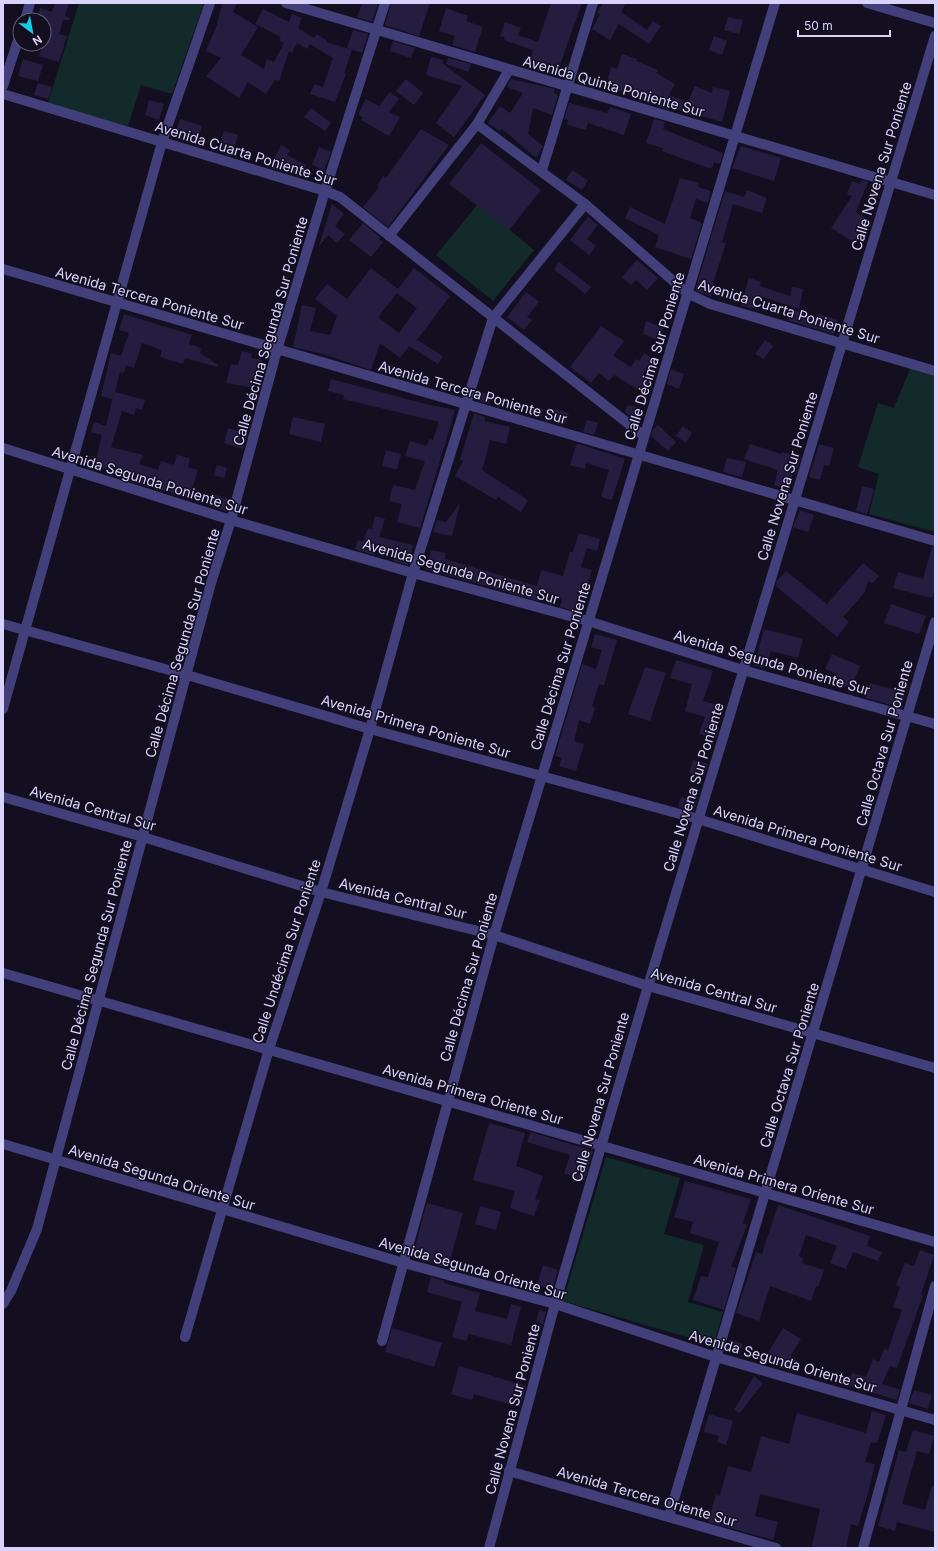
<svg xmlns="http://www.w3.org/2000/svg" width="938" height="1551" viewBox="0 0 938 1551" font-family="Inter,sans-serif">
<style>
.green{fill:#132a2a}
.building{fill:#251d40;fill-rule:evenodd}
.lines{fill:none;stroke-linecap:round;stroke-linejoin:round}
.minor{stroke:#423f7b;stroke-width:10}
.tertiary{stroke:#423f7b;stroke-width:10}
.labels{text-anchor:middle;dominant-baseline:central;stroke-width:3;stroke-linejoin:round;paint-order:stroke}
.street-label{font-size:14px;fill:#d9d3fb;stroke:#130f21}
</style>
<rect width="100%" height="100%" fill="#130f21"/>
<g class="green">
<polygon points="79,3 204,3 172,94 141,85 128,126 48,103"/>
<polygon points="478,204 534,250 493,301 436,255"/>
<polygon points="910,369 935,376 935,532 869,514 879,474 858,467 878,403 894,408"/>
<polygon points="606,1157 680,1178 664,1234 704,1245 688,1302 723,1312 714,1345 563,1301"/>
</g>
<g class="building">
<polygon points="55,3 69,3 65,16 70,18 69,20 63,20 59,34 67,36 59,62 39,56 49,28 44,27 44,20 36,20 40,8 52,12"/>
<polygon points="222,3 237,3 233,12 258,27 241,55 264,69 267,59 274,62 284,43 279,40 281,37 255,24 263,9 289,22 292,14 302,18 298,28 312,37 314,38 317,34 327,41 326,42 352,50 344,73 346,74 335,102 310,94 314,84 323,87 333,58 310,44 307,49 297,43 292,53 289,51 279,81 275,80 266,94 248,82 239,98 206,76 221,58 206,51 217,25"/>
<polygon points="362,3 378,3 372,22 357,17"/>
<polygon points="391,3 430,3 419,36 385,25"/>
<polygon points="551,3 582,3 556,76 537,70 539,64 530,61 533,50 504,40 505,38 500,36 505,22 521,28 518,35 538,42"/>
<polygon points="603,3 626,3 621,12 647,30 653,21 661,26 649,44 619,24 610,40 592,29 600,14 597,13"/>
<polygon points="446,8 468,16 466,21 483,27 475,52 452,45 455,36 439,31"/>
<polygon points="728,17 743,20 739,34 724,30"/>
<polygon points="353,30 368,34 362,53 347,48"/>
<polygon points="714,36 727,41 722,55 709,50"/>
<polygon points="393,41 415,48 411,58 390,51"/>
<polygon points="622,54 637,59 636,61 658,70 656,73 675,84 669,95 688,102 695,86 712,93 713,87 730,91 722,122 701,116 701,117 670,107 669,110 658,106 634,95 606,87 611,67 617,69"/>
<polygon points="431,57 443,60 442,63 485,95 454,137 436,123 462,86 426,75"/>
<polygon points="448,58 471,64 468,72 446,64"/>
<polygon points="23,59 43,65 38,81 18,76"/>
<polygon points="406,79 423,93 414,105 396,91"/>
<polygon points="511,79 555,89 554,93 558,95 552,115 533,108 528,134 543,146 536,158 507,133 501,129 500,131 488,123 500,106 510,113 523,93 507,87"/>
<polygon points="38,83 52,87 49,99 34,95"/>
<polygon points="390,92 399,99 389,112 400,117 389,136 361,120 363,118 359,115 359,112 366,99 379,106"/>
<polygon points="149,100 164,104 159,120 145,115"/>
<polygon points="569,103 607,113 610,107 631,114 624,135 588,123 586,130 567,125 568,120 564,119"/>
<polygon points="311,108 331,123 325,131 304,117"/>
<polygon points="180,119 202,126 196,145 174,138"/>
<polygon points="654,119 665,122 663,129 723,153 720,164 714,162 712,168 708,168 662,151 663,148 646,143"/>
<polygon points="421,129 449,145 388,227 363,207 379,187 377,186 383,176 386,178"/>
<polygon points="224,131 238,135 232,156 218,151"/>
<polygon points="481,143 541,190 509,230 449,184"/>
<polygon points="281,145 290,150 287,155 306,165 300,177 281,168 280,171 270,168"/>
<polygon points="741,146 781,158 774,181 732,168"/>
<polygon points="319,147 331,152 324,170 312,165"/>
<polygon points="572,170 588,180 582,190 566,180"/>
<polygon points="680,178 699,183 698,187 711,191 708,203 696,199 690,218 702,223 691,259 655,247 659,235 625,218 630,207 665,224"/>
<polygon points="862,180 868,182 856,212 870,221 855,243 831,228 852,196 847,194 852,181 859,184"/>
<polygon points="747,190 767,198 762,213 733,204 722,242 726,243 713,283 715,284 711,296 701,293 695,290 725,191 744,197"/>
<polygon points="332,204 344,214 335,226 345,234 337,243 328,235 319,246"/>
<polygon points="588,217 598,225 587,239 596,246 589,255 570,240"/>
<polygon points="363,223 380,237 379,239 383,242 371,257 349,240"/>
<polygon points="637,260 658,278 647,290 636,280 631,285 622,277"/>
<polygon points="559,262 591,287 585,294 554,269"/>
<path d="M371,268L398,289L414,268L450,296L417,340L443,356L438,364L409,346L400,358L380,343L371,370L323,354L293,347L302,305L316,308L310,331L330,335L337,316L315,299L327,284L347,299ZM397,293L417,308L399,333L378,317Z"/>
<polygon points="749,278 761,282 760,286 790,296 792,287 803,289 799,309 757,295 753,309 741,305"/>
<polygon points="526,292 539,302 527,317 532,320 524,330 507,317"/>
<polygon points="790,309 817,317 818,314 838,320 834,334 787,320"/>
<polygon points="124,314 192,335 189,344 201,348 200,353 218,365 217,367 185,358 183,364 160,357 162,350 142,343 134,368 126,365 124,373 120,372 115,392 145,400 142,410 136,408 134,415 122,411 111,447 143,455 139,464 158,470 161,461 174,465 177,455 190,458 188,467 198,470 189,498 143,485 143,483 119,477 120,473 94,466 102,435 91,432 94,422 106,426 114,393 113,399 101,396 111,353 121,356 129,333 119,330"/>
<polygon points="646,321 663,328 658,340 643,334"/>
<polygon points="601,326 624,341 613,356 631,367 636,359 639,361 644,353 653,359 643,374 652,380 644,393 614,375 609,381 599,373 591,383 570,367"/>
<polygon points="765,340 773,346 764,359 755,354"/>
<polygon points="242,351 252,354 251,358 262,360 255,388 226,383 231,364 238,365"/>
<polygon points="671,369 684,374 679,389 667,384"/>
<polygon points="331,379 426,404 455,410 420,528 397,522 402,504 389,501 393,485 415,490 425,461 405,456 410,441 427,446 429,439 433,440 439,422 343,399 344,395 328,391"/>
<polygon points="480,392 492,395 489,404 477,401"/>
<polygon points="627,405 641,408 638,418 625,413"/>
<polygon points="533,406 544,409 540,418 530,414"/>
<polygon points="550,408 569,413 565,424 547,419"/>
<polygon points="474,413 485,417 485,421 510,427 506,444 490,440 482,470 528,500 521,512 498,497 496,500 455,476 463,461 460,460"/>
<polygon points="293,417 325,424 321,442 289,434"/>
<polygon points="587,420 598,423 594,435 583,432"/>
<polygon points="658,425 676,442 668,451 651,436 653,430"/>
<polygon points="683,426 692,433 686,443 676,436"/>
<polygon points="228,428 248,434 243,449 224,443"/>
<polygon points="579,444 625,459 612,500 601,497 609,470 586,463 585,469 570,465 576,445"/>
<polygon points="750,444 781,454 782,452 801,457 796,474 793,473 789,490 774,485 778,470 744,459"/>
<polygon points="819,444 834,448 829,466 824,465 820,480 809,477"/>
<polygon points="386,450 401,454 397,469 382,466"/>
<polygon points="727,458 746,462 742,477 723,472"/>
<polygon points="217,465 227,468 224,478 214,475"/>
<polygon points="862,486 874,489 867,514 856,511"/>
<polygon points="212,494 230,499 227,512 208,505"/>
<polygon points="460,503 452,536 433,532 437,520 446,522"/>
<polygon points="800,510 814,515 808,532 793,527"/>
<polygon points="375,516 385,519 379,537 413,545 408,565 393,561 395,554 376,549 374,555 355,549 358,540 363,542 368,528 372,529"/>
<polygon points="579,533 600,539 597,551 587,548 581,567 592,570 578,612 560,607 562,599 541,594 539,601 425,569 431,550 446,553 445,559 537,586 541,570 563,576 570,552 573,552"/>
<polygon points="932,547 935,547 935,588 932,598 893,588 898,572 923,579"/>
<polygon points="863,563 879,576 873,583 868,581 865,592 843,617 849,622 837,637 776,586 777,581 786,571 827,604"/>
<polygon points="891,604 926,616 919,634 884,623"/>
<polygon points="764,629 803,639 798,658 771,651 766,668 754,665"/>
<polygon points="595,634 617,640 604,685 599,684 592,706 595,708 590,724 579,720 574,741 584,744 576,771 559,766 562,758 555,756 582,664 596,669 602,650 591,647"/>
<polygon points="832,654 860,666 850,689 833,682 837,674 825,669"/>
<polygon points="676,660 713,671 703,701 719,705 712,727 719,729 716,739 699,734 705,717 685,711 692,684 670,678"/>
<polygon points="645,667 666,673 650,721 628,714"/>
<polygon points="870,683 905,693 901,708 866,698"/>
<polygon points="693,760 708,764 704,777 689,773"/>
<polygon points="681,797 697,801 694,811 678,807"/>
<polygon points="489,1123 525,1133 516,1166 543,1176 535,1199 540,1200 534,1216 510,1208 515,1191 473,1180"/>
<polygon points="531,1132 593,1151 584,1180 564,1173 570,1155 527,1142"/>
<polygon points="685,1181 751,1199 743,1223 747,1225 731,1267 736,1268 724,1310 693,1300 701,1276 708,1277 719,1242 690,1233 693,1222 674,1217"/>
<polygon points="427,1203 463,1213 448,1268 412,1257"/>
<polygon points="778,1205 870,1236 867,1246 882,1252 878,1261 853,1252 846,1269 830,1263 837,1246 806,1235 799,1256 803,1258 802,1263 824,1270 818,1287 816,1286 811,1301 770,1286 759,1321 736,1313 756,1252 762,1254"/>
<polygon points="480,1206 501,1212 496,1230 475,1224"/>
<polygon points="920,1250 934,1255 921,1294 923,1295 897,1368 890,1366 882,1384 900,1390 897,1400 847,1385 852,1373 866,1377 873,1359 879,1362 884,1349 888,1350 902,1310 893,1307 900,1287 896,1285 905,1263 914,1266"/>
<polygon points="543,1265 558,1270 552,1290 537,1285"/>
<polygon points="431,1277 444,1281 444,1283 480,1293 475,1311 507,1319 511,1304 521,1307 511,1345 469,1334 466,1341 452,1337 462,1302 427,1292"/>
<polygon points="539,1310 546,1312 543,1324 536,1322"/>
<polygon points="392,1328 442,1343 434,1367 385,1352"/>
<polygon points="783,1328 801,1339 790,1356 801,1363 795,1372 784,1366 783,1368 765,1358"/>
<polygon points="729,1339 743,1344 739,1354 726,1349"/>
<polygon points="459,1366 526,1386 520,1407 474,1394 472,1400 451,1394"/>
<polygon points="754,1376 763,1383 740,1413 734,1410"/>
<polygon points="914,1390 932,1395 928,1409 909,1403"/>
<polygon points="872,1411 886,1415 877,1443 871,1442 865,1462 875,1464 869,1490 858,1526 851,1524 846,1548 822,1548 812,1546 820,1509 760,1494 755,1516 778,1522 773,1540 708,1522 716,1495 720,1496 728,1466 751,1472 761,1436 789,1444 797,1413 866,1433"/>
<polygon points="709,1414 733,1421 726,1445 717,1442 719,1436 704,1432"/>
<polygon points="913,1430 934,1436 929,1454 917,1451 902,1504 925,1510 932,1486 935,1487 935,1532 897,1522 895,1531 878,1526 899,1450 906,1452"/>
</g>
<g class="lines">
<g class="minor">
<polyline points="286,3 935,195"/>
<polyline points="867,3 935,23"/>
<polyline points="25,20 30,3"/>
<polyline points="3,86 20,34"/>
<polyline points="3,94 325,191 340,197 644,436"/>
<polyline points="477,124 585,204 687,293 710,304 935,371"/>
<polyline points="542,170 593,3"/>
<polyline points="389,236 477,124 509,70"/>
<polyline points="3,269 935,541"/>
<polyline points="3,448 231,520 413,573 588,621 743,670 935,724"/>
<polyline points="3,709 162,142 210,3"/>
<polyline points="3,973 935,1242"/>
<polyline points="3,1144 404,1263 555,1304 716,1357 935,1420"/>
<polyline points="3,1304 11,1291 37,1229 211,583 231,520 277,350 325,191 385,3"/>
<polyline points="185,1337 269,1049 321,892 370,729 413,573 493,318 585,204"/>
<polyline points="382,1341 494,935"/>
<polyline points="509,1471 776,1548"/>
<polyline points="669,1516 935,622"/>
<polyline points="489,1548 555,1304 648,986"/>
<polyline points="863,1548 935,1286"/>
</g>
<g class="tertiary">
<polyline points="3,624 187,675 370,729 698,819 935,892"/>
<polyline points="3,797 143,837 321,892 494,935 648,986 935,1068"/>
<polyline points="494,935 775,3"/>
<polyline points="648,986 935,36"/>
</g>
</g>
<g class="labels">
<g class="street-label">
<text transform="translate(614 86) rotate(16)">Avenida Quinta Poniente Sur</text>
<text transform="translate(246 153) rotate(17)">Avenida Cuarta Poniente Sur</text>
<text transform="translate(881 166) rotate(-73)">Calle Novena Sur Poniente</text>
<text transform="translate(150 298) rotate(16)">Avenida Tercera Poniente Sur</text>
<text transform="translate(789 311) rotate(17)">Avenida Cuarta Poniente Sur</text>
<text transform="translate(270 331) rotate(-74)">Calle Décima Segunda Sur Poniente</text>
<text transform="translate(654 356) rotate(-73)">Calle Décima Sur Poniente</text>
<text transform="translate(473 392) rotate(16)">Avenida Tercera Poniente Sur</text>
<text transform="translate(787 476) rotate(-73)">Calle Novena Sur Poniente</text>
<text transform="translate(150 480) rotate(17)">Avenida Segunda Poniente Sur</text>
<text transform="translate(461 571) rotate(16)">Avenida Segunda Poniente Sur</text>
<text transform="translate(182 643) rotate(-74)">Calle Décima Segunda Sur Poniente</text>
<text transform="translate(772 662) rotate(16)">Avenida Segunda Poniente Sur</text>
<text transform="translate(560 666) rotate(-73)">Calle Décima Sur Poniente</text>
<text transform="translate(416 726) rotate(16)">Avenida Primera Poniente Sur</text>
<text transform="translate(884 743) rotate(-74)">Calle Octava Sur Poniente</text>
<text transform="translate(693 787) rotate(-73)">Calle Novena Sur Poniente</text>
<text transform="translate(93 808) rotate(16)">Avenida Central Sur</text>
<text transform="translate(808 838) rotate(17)">Avenida Primera Poniente Sur</text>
<text transform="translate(403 898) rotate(14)">Avenida Central Sur</text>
<text transform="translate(286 951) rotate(-72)">Calle Undécima Sur Poniente</text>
<text transform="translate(96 955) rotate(-75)">Calle Décima Segunda Sur Poniente</text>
<text transform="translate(468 977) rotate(-74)">Calle Décima Sur Poniente</text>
<text transform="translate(714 990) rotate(16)">Avenida Central Sur</text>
<text transform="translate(789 1065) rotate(-73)">Calle Octava Sur Poniente</text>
<text transform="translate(473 1094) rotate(16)">Avenida Primera Oriente Sur</text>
<text transform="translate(600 1097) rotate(-74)">Calle Novena Sur Poniente</text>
<text transform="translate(162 1177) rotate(17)">Avenida Segunda Oriente Sur</text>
<text transform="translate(784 1184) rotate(16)">Avenida Primera Oriente Sur</text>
<text transform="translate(473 1268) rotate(16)">Avenida Segunda Oriente Sur</text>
<text transform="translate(783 1361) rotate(16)">Avenida Segunda Oriente Sur</text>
<text transform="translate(512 1409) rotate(-75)">Calle Novena Sur Poniente</text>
<text transform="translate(647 1496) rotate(16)">Avenida Tercera Oriente Sur</text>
</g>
</g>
<rect width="938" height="1551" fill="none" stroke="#d9d3fb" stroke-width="8"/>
<g transform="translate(32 32) rotate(148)"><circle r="19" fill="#130f21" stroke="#625d78"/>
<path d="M0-3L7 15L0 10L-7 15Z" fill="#16cce5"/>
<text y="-6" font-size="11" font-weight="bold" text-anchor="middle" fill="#d9d3fb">N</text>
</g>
<path d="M798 30v6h92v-6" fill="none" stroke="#d9d3fb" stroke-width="2"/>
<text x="804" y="30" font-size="12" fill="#d9d3fb" stroke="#130f21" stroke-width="3" paint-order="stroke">50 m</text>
</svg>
